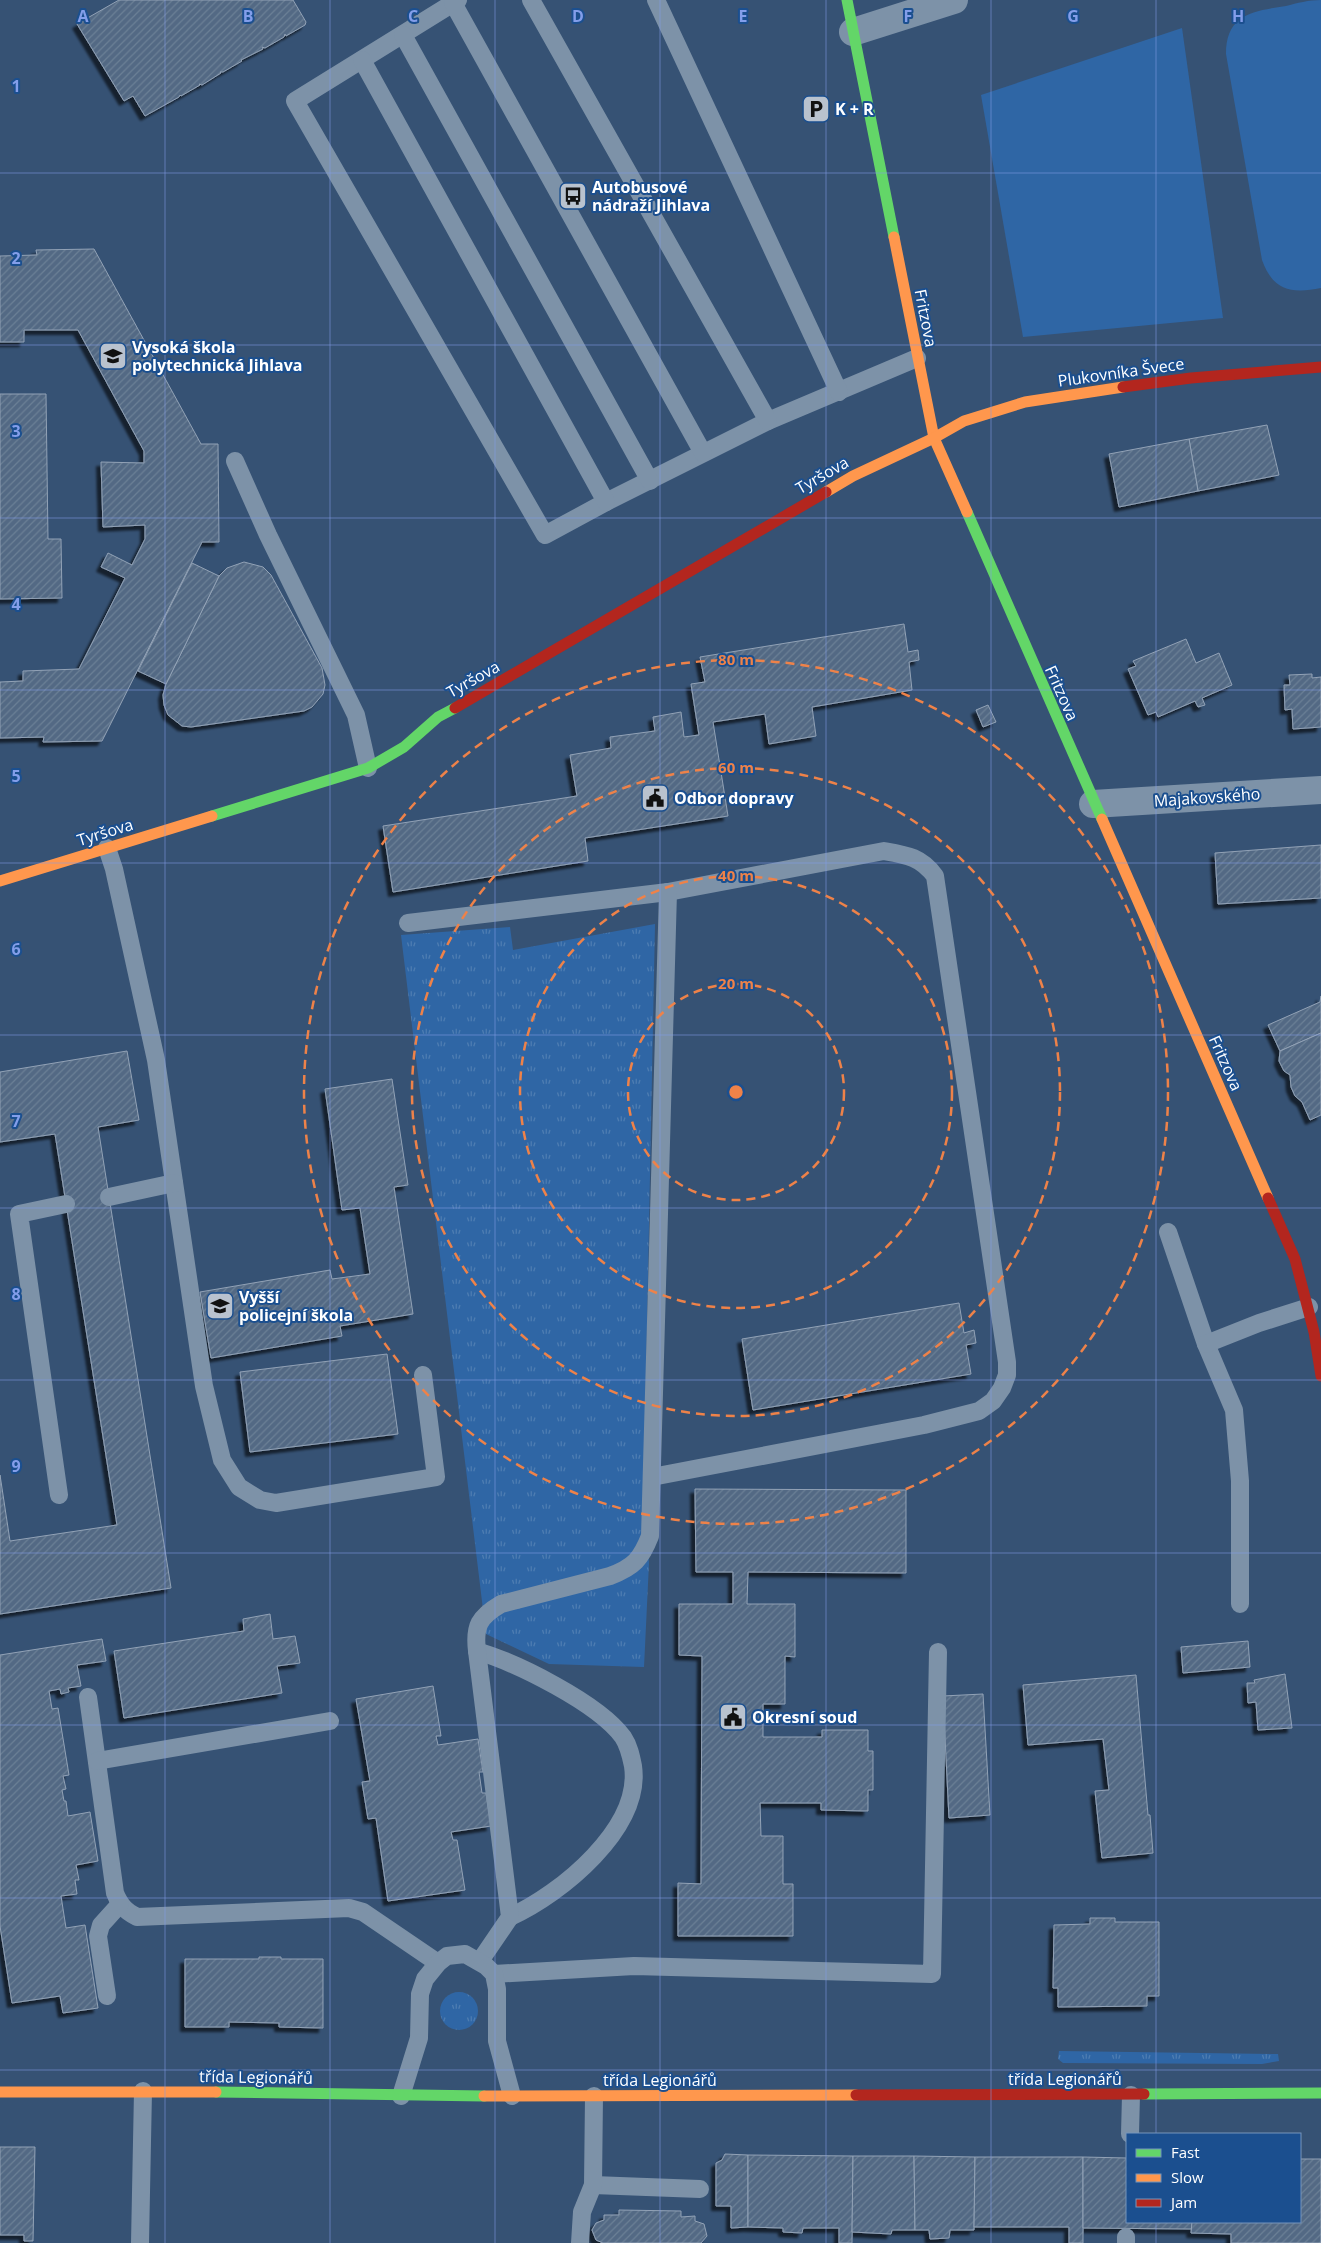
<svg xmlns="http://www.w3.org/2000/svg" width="1321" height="2243" viewBox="0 0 1321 2243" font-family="'Open Sans',sans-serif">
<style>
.grass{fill:url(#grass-tufts)}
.pitch{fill:#2f66a5}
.building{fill:url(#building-hatch);stroke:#92a2b6;filter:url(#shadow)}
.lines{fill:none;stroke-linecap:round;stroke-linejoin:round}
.lane{stroke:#7d92a8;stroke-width:18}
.street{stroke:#7d92a8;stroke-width:28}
.fast{stroke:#63d668;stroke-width:11}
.slow{stroke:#ff974d;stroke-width:11}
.jam{stroke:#b3261e;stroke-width:11}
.grid{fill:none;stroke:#839eea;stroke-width:1;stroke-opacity:0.55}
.ring{fill:none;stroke:#ee8249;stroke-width:2.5;stroke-dasharray:9 6}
.labels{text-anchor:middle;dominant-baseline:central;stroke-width:4;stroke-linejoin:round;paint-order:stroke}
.poi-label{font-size:16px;font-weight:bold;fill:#fff;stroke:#1b4f8f;text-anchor:start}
.street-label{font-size:16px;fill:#fff;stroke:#1b4f8f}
.grid-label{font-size:16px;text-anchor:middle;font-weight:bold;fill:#839eea;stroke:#1b4f8f;stroke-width:4;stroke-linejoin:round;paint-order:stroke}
.centre{fill:#ee8249;stroke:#1b4f8f;stroke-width:2.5}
.ring-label{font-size:15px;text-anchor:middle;font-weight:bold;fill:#ee8249;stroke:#1b4f8f;stroke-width:4;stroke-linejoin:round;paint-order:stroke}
</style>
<defs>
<pattern id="grass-tufts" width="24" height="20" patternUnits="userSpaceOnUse" patternTransform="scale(1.25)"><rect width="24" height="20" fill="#2f66a5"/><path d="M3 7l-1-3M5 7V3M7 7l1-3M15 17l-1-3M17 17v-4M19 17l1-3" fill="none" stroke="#4e7db2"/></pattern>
<pattern id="building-hatch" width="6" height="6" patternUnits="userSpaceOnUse" patternTransform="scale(1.25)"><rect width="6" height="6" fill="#526984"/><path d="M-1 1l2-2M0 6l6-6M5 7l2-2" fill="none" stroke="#6c8096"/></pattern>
<filter id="shadow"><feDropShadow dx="-4.5" dy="4.5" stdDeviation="1" flood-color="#0009"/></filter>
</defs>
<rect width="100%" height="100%" fill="#365274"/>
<g class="grass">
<polygon points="655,924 644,1476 649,1563 644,1667 549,1664 486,1634 401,935 510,927 513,950"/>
<circle cx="459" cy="2011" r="19"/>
<polygon points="1059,2051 1278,2054 1279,2061 1262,2064 1063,2063 1058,2059"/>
</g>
<g class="pitch">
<path d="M1321,0V288C1292,294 1273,291 1262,260L1226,54C1226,14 1253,11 1286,6C1297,3 1309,0 1321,0Z"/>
<polygon points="1182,28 1223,318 1023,337 981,95"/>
</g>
<g class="building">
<polygon points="119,0 293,0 306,22 305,25 286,36 285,34 284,37 265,48 262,47 263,49 241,60 242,61 223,72 220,72 221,73 202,85 199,84 200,85 181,96 180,95 179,97 145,116 133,96 124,101 77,24"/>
<polygon points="94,249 201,444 218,444 219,542 202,542 102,741 43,742 44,737 0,738 0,682 23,681 23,671 79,669 125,578 101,567 108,553 132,565 145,539 145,525 103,527 101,462 144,463 144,451 78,330 24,330 24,342 0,342 0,256 37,255 36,250"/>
<polygon points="0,394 46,394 48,539 61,539 62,598 0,599"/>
<polygon points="1267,425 1279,475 1198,491 1189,439"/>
<polygon points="1189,439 1198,491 1119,507 1109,454"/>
<polygon points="244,562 263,567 271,575 322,668 325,685 323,694 312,707 304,711 191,727 182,726 168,715 164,705 163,695 166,684 219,576 227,568"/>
<polygon points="192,563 219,576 166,684 138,671"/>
<polygon points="904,624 908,652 918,650 919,660 909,662 912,690 812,707 816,736 769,744 765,714 713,722 728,816 585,838 588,861 393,892 383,826 577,796 570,755 611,748 610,737 655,731 653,717 681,712 684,737 699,735 691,684 705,682 700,657"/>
<polygon points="1186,639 1196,663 1219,653 1232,685 1202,698 1205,705 1198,707 1195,701 1158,717 1156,712 1148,715 1128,669 1136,666 1133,661"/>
<polygon points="1312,674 1312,678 1321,677 1321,727 1293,729 1292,709 1285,710 1284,685 1290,685 1289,675"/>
<polygon points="988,705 996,722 983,727 976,710"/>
<polygon points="1321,845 1321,898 1218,904 1215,853"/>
<polygon points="1321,996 1321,1033 1280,1051 1268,1025 1320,1002"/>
<polygon points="1321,1033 1321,1115 1310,1120 1302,1102 1295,1096 1291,1087 1290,1075 1284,1071 1279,1061 1280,1051"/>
<polygon points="127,1051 139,1120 98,1127 171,1588 0,1614 0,1475 10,1541 117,1525 55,1134 0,1142 0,1072"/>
<polygon points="392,1079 408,1185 394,1187 413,1314 340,1326 342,1336 211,1358 200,1292 330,1270 332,1279 370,1274 360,1208 342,1210 325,1089"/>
<polygon points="959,1303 964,1333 974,1330 976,1343 966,1345 971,1374 753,1410 742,1339"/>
<polygon points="387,1354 398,1434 250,1452 240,1372"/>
<polygon points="695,1489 906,1490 906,1573 748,1572 747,1604 795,1604 795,1657 785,1656 785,1704 763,1704 763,1737 822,1737 822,1730 868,1730 868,1751 873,1751 873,1790 868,1790 868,1811 821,1810 821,1803 760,1803 761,1836 783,1836 783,1884 793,1884 793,1936 678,1936 678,1883 701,1884 702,1656 679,1655 679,1604 733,1604 733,1572 696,1572"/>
<polygon points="270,1614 273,1639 295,1636 300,1663 277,1666 282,1693 124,1718 114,1651 244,1631 243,1619"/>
<polygon points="102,1639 106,1661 77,1665 81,1686 68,1688 69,1692 61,1694 60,1689 49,1691 52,1709 58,1708 69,1775 63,1776 66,1789 62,1790 64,1801 66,1801 68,1816 90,1812 98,1861 76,1865 79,1880 75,1880 77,1894 61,1896 66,1928 85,1925 98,2008 63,2013 60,1996 12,2003 0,1926 0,1655"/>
<polygon points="1248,1641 1250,1667 1183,1673 1181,1647"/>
<polygon points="1285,1674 1292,1728 1258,1730 1256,1702 1248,1703 1247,1683 1255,1683 1254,1680"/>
<polygon points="1136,1675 1148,1815 1150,1815 1153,1853 1102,1858 1095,1791 1109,1790 1103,1739 1028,1745 1023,1685"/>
<polygon points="433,1686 441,1736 436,1736 438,1745 478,1739 483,1772 479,1772 482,1793 486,1793 491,1826 451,1832 453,1840 457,1840 465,1890 388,1901 376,1818 368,1819 362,1782 370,1781 356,1699"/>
<polygon points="983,1694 990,1815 949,1818 943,1696"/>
<polygon points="1090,1918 1115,1918 1115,1922 1159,1922 1159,1996 1147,1996 1147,2006 1058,2007 1058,1988 1053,1988 1054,1925 1090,1924"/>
<polygon points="259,1957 281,1957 281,1959 323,1959 323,2028 279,2027 279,2023 229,2022 229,2027 185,2027 185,1959 259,1959"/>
<polygon points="0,2147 35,2147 33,2241 24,2241 24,2235 0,2235"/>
<polygon points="725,2154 748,2155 748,2227 731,2228 731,2206 716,2206 716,2163 722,2160"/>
<polygon points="748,2155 853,2156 852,2243 839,2243 839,2228 803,2228 802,2233 783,2232 783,2228 748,2227"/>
<polygon points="853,2156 914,2156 915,2230 892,2230 891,2234 852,2232"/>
<polygon points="914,2156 975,2157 974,2230 950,2230 949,2238 930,2239 929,2230 915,2230"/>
<polygon points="975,2157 1083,2157 1083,2243 1069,2243 1069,2227 974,2227"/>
<polygon points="1083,2157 1127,2158 1127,2222 1192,2222 1192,2229 1083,2228"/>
<polygon points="1300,2159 1321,2159 1321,2243 1231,2243 1231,2234 1191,2233 1192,2222 1300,2222"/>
<polygon points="619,2210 681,2211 681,2217 695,2216 695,2221 704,2224 707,2236 701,2243 603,2243 596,2240 592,2230 596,2223 604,2220 604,2215 619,2215"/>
</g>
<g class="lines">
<g class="lane">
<polyline points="458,0 295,101 545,535 606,502 768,421 917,358"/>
<polyline points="531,0 768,421"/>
<polyline points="656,0 839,392"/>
<polyline points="453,3 703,453"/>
<polyline points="403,35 650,481"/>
<polyline points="362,60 606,502"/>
<polyline points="235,461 268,535 356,715 368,768"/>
<polyline points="107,848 114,869 156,1060 204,1386 222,1460 239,1487 260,1500 276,1503 436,1477 423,1375"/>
<path d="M408,923L668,892L884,851C907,855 921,857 935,876L1007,1362V1375L1002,1388L993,1401L979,1411L924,1425L652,1477"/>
<polyline points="109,1197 174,1183"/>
<polyline points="1168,1232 1206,1344 1234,1410 1240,1481 1240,1604"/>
<polyline points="1206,1344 1259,1323 1309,1307"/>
<polyline points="59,1495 19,1214 66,1204"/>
<path d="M477,1651C517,1663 598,1703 623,1737C629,1746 631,1756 633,1766C642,1828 561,1894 510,1917"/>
<path d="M88,1697L115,1893C120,1905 125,1911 137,1917L349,1908L363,1912L438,1963"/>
<polyline points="97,1761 330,1721"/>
<path d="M480,1961L510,1917L477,1651C474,1626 479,1617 501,1604L610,1576C634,1567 641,1559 650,1536L668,892"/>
<polyline points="494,1974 634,1966 932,1974 938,1652"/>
<polyline points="107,1996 98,1936 101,1925 120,1904"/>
<polyline points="401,2096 419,2038 420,1994 425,1979 438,1963 447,1956 465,1954 486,1966 494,1974 497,1989 497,2041 512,2096"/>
<polyline points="1130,2134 1131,2095"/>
<polyline points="593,2185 700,2189"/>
<polyline points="1126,2237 1126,2243"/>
<polyline points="140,2243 143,2091"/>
<polyline points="580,2243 582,2212 593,2185 594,2096"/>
</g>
<g class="street">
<polyline points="853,32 954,0"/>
<polyline points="1093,804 1321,790"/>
</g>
<g class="fast">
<polyline points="847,0 894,237"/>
<polyline points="967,512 1102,819"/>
<polyline points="212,816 368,768 404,747 438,717 455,708"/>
<polyline points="216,2092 484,2096"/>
<polyline points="1144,2094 1321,2093"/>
</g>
<g class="slow">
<polyline points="894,237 934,438 967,512"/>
<polyline points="826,492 853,476 934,438 964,421 1025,402 1123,387"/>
<polyline points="1102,819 1268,1198"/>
<polyline points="0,881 212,816"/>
<polyline points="0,2092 216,2092"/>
<polyline points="484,2096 856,2095"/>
</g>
<g class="jam">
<polyline points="1123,387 1191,378 1321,367"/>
<polyline points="455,708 826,492"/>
<polyline points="1268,1198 1295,1259 1314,1332 1321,1376"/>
<polyline points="856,2095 1144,2094"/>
</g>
</g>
<path class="grid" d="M165,0V2243M330,0V2243M495,0V2243M660,0V2243M826,0V2243M991,0V2243M1156,0V2134M0,173H1321M0,345H1321M0,518H1321M0,690H1321M0,863H1321M0,1035H1321M0,1208H1321M0,1380H1321M0,1553H1321M0,1725H1321M0,1898H1321M0,2070H1321M1156,2222V2243"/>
<g class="ring">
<circle cx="736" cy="1092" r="108"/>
<circle cx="736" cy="1092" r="216"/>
<circle cx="736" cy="1092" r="324"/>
<circle cx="736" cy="1092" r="432"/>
</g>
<defs>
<g id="parking-square" transform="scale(1.4375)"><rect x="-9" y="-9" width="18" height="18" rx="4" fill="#b9c2ce" stroke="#1b4f8f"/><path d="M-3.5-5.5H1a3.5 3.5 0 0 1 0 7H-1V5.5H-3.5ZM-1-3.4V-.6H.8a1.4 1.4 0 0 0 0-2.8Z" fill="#111"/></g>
<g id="bus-square" transform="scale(1.4375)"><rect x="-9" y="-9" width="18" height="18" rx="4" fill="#b9c2ce" stroke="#1b4f8f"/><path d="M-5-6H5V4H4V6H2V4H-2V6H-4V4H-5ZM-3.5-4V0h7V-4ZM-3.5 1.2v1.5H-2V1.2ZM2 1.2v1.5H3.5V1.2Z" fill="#111"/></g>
<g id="university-square" transform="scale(1.4375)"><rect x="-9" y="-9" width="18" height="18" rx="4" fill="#b9c2ce" stroke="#1b4f8f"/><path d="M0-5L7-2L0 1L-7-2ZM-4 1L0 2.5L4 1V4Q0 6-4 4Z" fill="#111"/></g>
<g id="civic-square" transform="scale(1.4375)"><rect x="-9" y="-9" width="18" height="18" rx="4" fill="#b9c2ce" stroke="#1b4f8f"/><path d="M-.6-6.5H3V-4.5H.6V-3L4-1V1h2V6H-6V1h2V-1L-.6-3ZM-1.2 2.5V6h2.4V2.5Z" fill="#111"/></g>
</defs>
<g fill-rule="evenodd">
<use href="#parking-square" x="816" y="109"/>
<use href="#bus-square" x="573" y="196"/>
<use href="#university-square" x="113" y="356"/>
<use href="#civic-square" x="655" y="798"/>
<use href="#university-square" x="220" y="1306"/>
<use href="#civic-square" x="733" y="1717"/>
</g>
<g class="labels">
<g class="poi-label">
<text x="835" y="109">K + R</text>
<text x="592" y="187">Autobusové<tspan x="592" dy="18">nádraží Jihlava</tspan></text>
<text x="132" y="347">Vysoká škola<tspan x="132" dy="18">polytechnická Jihlava</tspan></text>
<text x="674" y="798">Odbor dopravy</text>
<text x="239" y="1297">Vyšší<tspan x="239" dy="18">policejní škola</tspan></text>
<text x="752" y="1717">Okresní soud</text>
</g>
<g class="street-label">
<text transform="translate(926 318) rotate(79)">Fritzova</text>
<text transform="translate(1121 372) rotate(-8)">Plukovníka Švece</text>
<text transform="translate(822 475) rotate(-30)">Tyršova</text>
<text transform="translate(473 679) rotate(-29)">Tyršova</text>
<text transform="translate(1062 693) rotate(66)">Fritzova</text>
<text transform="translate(1207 797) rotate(-4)">Majakovského</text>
<text transform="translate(105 832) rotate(-17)">Tyršova</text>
<text transform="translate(1226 1063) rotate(66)">Fritzova</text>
<text transform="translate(256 2077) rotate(1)">třída Legionářů</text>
<text x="1065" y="2079">třída Legionářů</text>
<text x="660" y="2080">třída Legionářů</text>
</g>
</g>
<g class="grid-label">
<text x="83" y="22">A</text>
<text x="248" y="22">B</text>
<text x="413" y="22">C</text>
<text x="578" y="22">D</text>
<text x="743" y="22">E</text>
<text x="908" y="22">F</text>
<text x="1073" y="22">G</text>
<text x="1238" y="22">H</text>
<text x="16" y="92">1</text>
<text x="16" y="264">2</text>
<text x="16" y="437">3</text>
<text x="16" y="610">4</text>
<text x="16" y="782">5</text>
<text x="16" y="955">6</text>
<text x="16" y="1127">7</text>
<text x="16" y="1300">8</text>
<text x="16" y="1472">9</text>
</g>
<circle cx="736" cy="1092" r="8" class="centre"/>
<g class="ring-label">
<text x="736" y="665">80 m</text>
<text x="736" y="773">60 m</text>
<text x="736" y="881">40 m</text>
<text x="736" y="989">20 m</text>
</g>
<rect x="1126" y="2133" width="175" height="90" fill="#1b4f8f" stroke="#7695bc"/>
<rect x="1136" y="2149" width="25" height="8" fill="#63d668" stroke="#7695bc"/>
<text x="1171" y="2158" font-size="15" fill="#ffffff">Fast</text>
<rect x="1136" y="2174" width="25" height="8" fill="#ff974d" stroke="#7695bc"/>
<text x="1171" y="2183" font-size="15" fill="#ffffff">Slow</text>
<rect x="1136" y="2199" width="25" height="8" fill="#b3261e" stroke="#7695bc"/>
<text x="1171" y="2208" font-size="15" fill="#ffffff">Jam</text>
</svg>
